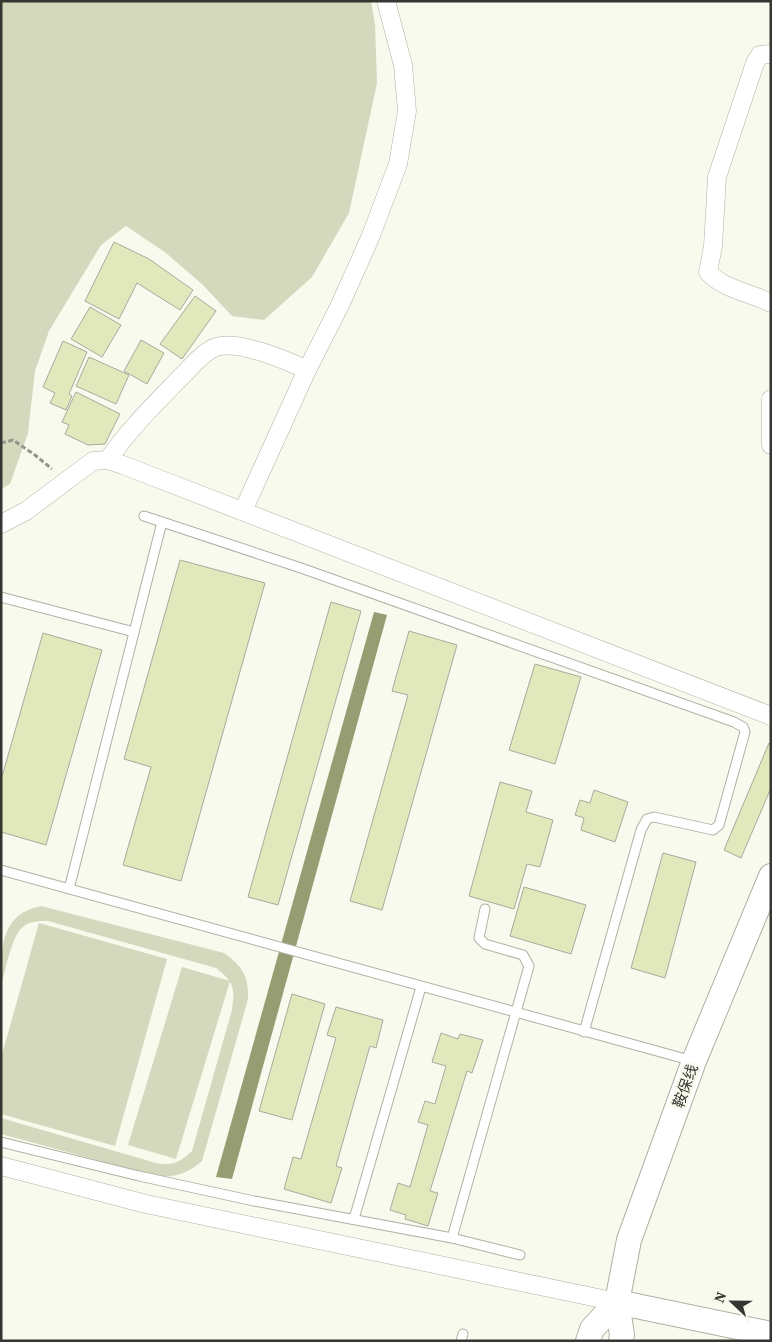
<svg xmlns="http://www.w3.org/2000/svg" width="772" height="1342" viewBox="0 0 772 1342" font-family="'Source Serif 4','Noto Sans SC',serif">
<style>
.green{fill:#d4d8bd}
.water{fill:#969d73}
.building{fill:#e1e8bc;stroke:#a8aa9e}
.lines{fill:none;stroke-linecap:round;stroke-linejoin:round}
.lane-casing{stroke:#afb1a4;stroke-width:11}
.street-casing{stroke:#afb1a4;stroke-width:19}
.secondary-casing{stroke:#afb1a4;stroke-width:26}
.path{stroke:#95978d;stroke-width:3;stroke-dasharray:5 2.5;stroke-linecap:butt}
.lane{stroke:#fff;stroke-width:9}
.street{stroke:#fff;stroke-width:18}
.secondary{stroke:#fff;stroke-width:24}
.labels{text-anchor:middle;dominant-baseline:central;stroke-width:5;stroke-linejoin:round;paint-order:stroke}
.street-label{font-size:15px;fill:#353631;stroke:#f7faec}
</style>
<rect width="100%" height="100%" fill="#f7faec"/>
<g class="green">
<polygon points="1,1 371,1 375,24 377,83 349,213 312,277 264,320 232,316 203,285 166,253 126,226 101,245 49,331 35,371 28,433 10,484 1,489"/>
<path d="M41,906L224,953C242,966 249,976 248,999L202,1161C187,1174 174,1178 156,1176L1,1134V1118L156,1163C173,1166 180,1162 192,1151L232,1010C235,987 234,982 216,968L48,921C40,921 31,921 24,926C11,935 6,970 1,986C1,949 0,914 41,906Z"/>
<polygon points="39,923 167,959 115,1146 1,1114 1,1058"/>
<polygon points="182,967 230,981 176,1159 128,1145"/>
</g>
<polygon class="water" points="374,612 387,615 232,1179 216,1177"/>
<g class="building">
<polygon points="114,242 149,259 193,290 180,310 137,283 119,319 85,301"/>
<polygon points="195,296 216,311 182,359 160,344"/>
<polygon points="90,307 121,325 102,357 71,339"/>
<polygon points="141,340 164,353 147,384 124,371"/>
<polygon points="63,341 87,352 69,394 72,396 66,410 50,403 55,393 43,387"/>
<polygon points="89,357 129,375 116,404 76,386"/>
<polygon points="76,392 120,414 105,444 88,445 65,434 69,425 62,422"/>
<polygon points="180,560 265,583 181,881 123,865 151,767 124,759"/>
<polygon points="331,602 361,611 278,905 248,897"/>
<polygon points="409,631 457,645 382,910 350,901 408,695 392,691"/>
<polygon points="43,633 102,650 46,845 1,832 1,780"/>
<polygon points="535,664 581,677 555,764 509,750"/>
<polygon points="769,743 771,744 771,788 741,858 724,850"/>
<polygon points="500,782 532,791 526,812 553,820 540,867 527,864 514,909 469,896"/>
<polygon points="594,790 628,802 615,842 581,830 584,818 575,815 580,800 590,803"/>
<polygon points="663,853 696,862 665,978 631,968"/>
<polygon points="524,887 586,905 571,954 510,936"/>
<polygon points="292,994 325,1004 292,1120 259,1111"/>
<polygon points="336,1007 383,1020 376,1048 370,1046 336,1166 342,1168 331,1203 284,1189 293,1157 301,1159 336,1038 327,1035"/>
<polygon points="441,1033 458,1039 460,1034 483,1040 472,1073 467,1071 430,1191 438,1193 428,1226 405,1219 406,1215 390,1210 398,1183 410,1187 428,1125 418,1122 425,1101 435,1104 446,1066 432,1062"/>
</g>
<g class="lines">
<g class="lane-casing">
<g id="lane">
<polyline points="144,516 301,568 734,722 743,727 745,732 719,825 713,830 654,817 647,819 641,830 584,1032"/>
<polyline points="1,597 134,632"/>
<polyline points="1,870 693,1061"/>
<polyline points="69,889 162,522"/>
<polyline points="1,1142 139,1176 254,1201 452,1238 520,1255"/>
<polyline points="354,1219 421,987"/>
<polyline points="452,1238 529,966 523,955 485,944 479,938 485,909"/>
<polyline points="461,1341 463,1334"/>
</g>
</g>
<g class="street-casing">
<g id="street">
<path d="M771,54L760,55L755,63L717,177L713,246L708,272C723,289 751,293 771,303"/>
<polyline points="771,399 771,445"/>
<path d="M108,460C129,429 155,404 181,377C189,369 204,351 216,347C239,340 286,360 307,370"/>
<polyline points="243,511 307,370 340,305 370,238 398,164 407,111 403,65 386,1"/>
<polyline points="1,524 26,511 93,461 108,460 123,465 771,716"/>
<polyline points="1,1166 146,1204 617,1302"/>
</g>
</g>
<g class="secondary-casing">
<g id="secondary">
<polyline points="617,1302 771,1334"/>
<polyline points="588,1341 592,1329 617,1302"/>
<polyline points="621,1341 622,1335 617,1302 629,1240 694,1061 771,876"/>
</g>
</g>
<polyline class="path" points="1,443 13,440 35,455 52,469"/>
<use href="#lane" class="lane"/>
<use href="#street" class="street"/>
<use href="#secondary" class="secondary"/>
</g>
<g class="labels">
<g class="street-label">
<text transform="translate(685 1086) rotate(-70)">鞍保线</text>
</g>
</g>
<rect width="772" height="1342" fill="none" stroke="#353631" stroke-width="5"/>
<g transform="translate(732 1302) rotate(292)" stroke="#f7faec" stroke-width="4" paint-order="stroke">
<path d="M0-4L9 19L0 12L-9 19Z" fill="#353631"/>
<text y="-8" font-size="14" font-weight="bold" text-anchor="middle" fill="#353631">N</text>
</g>
</svg>
